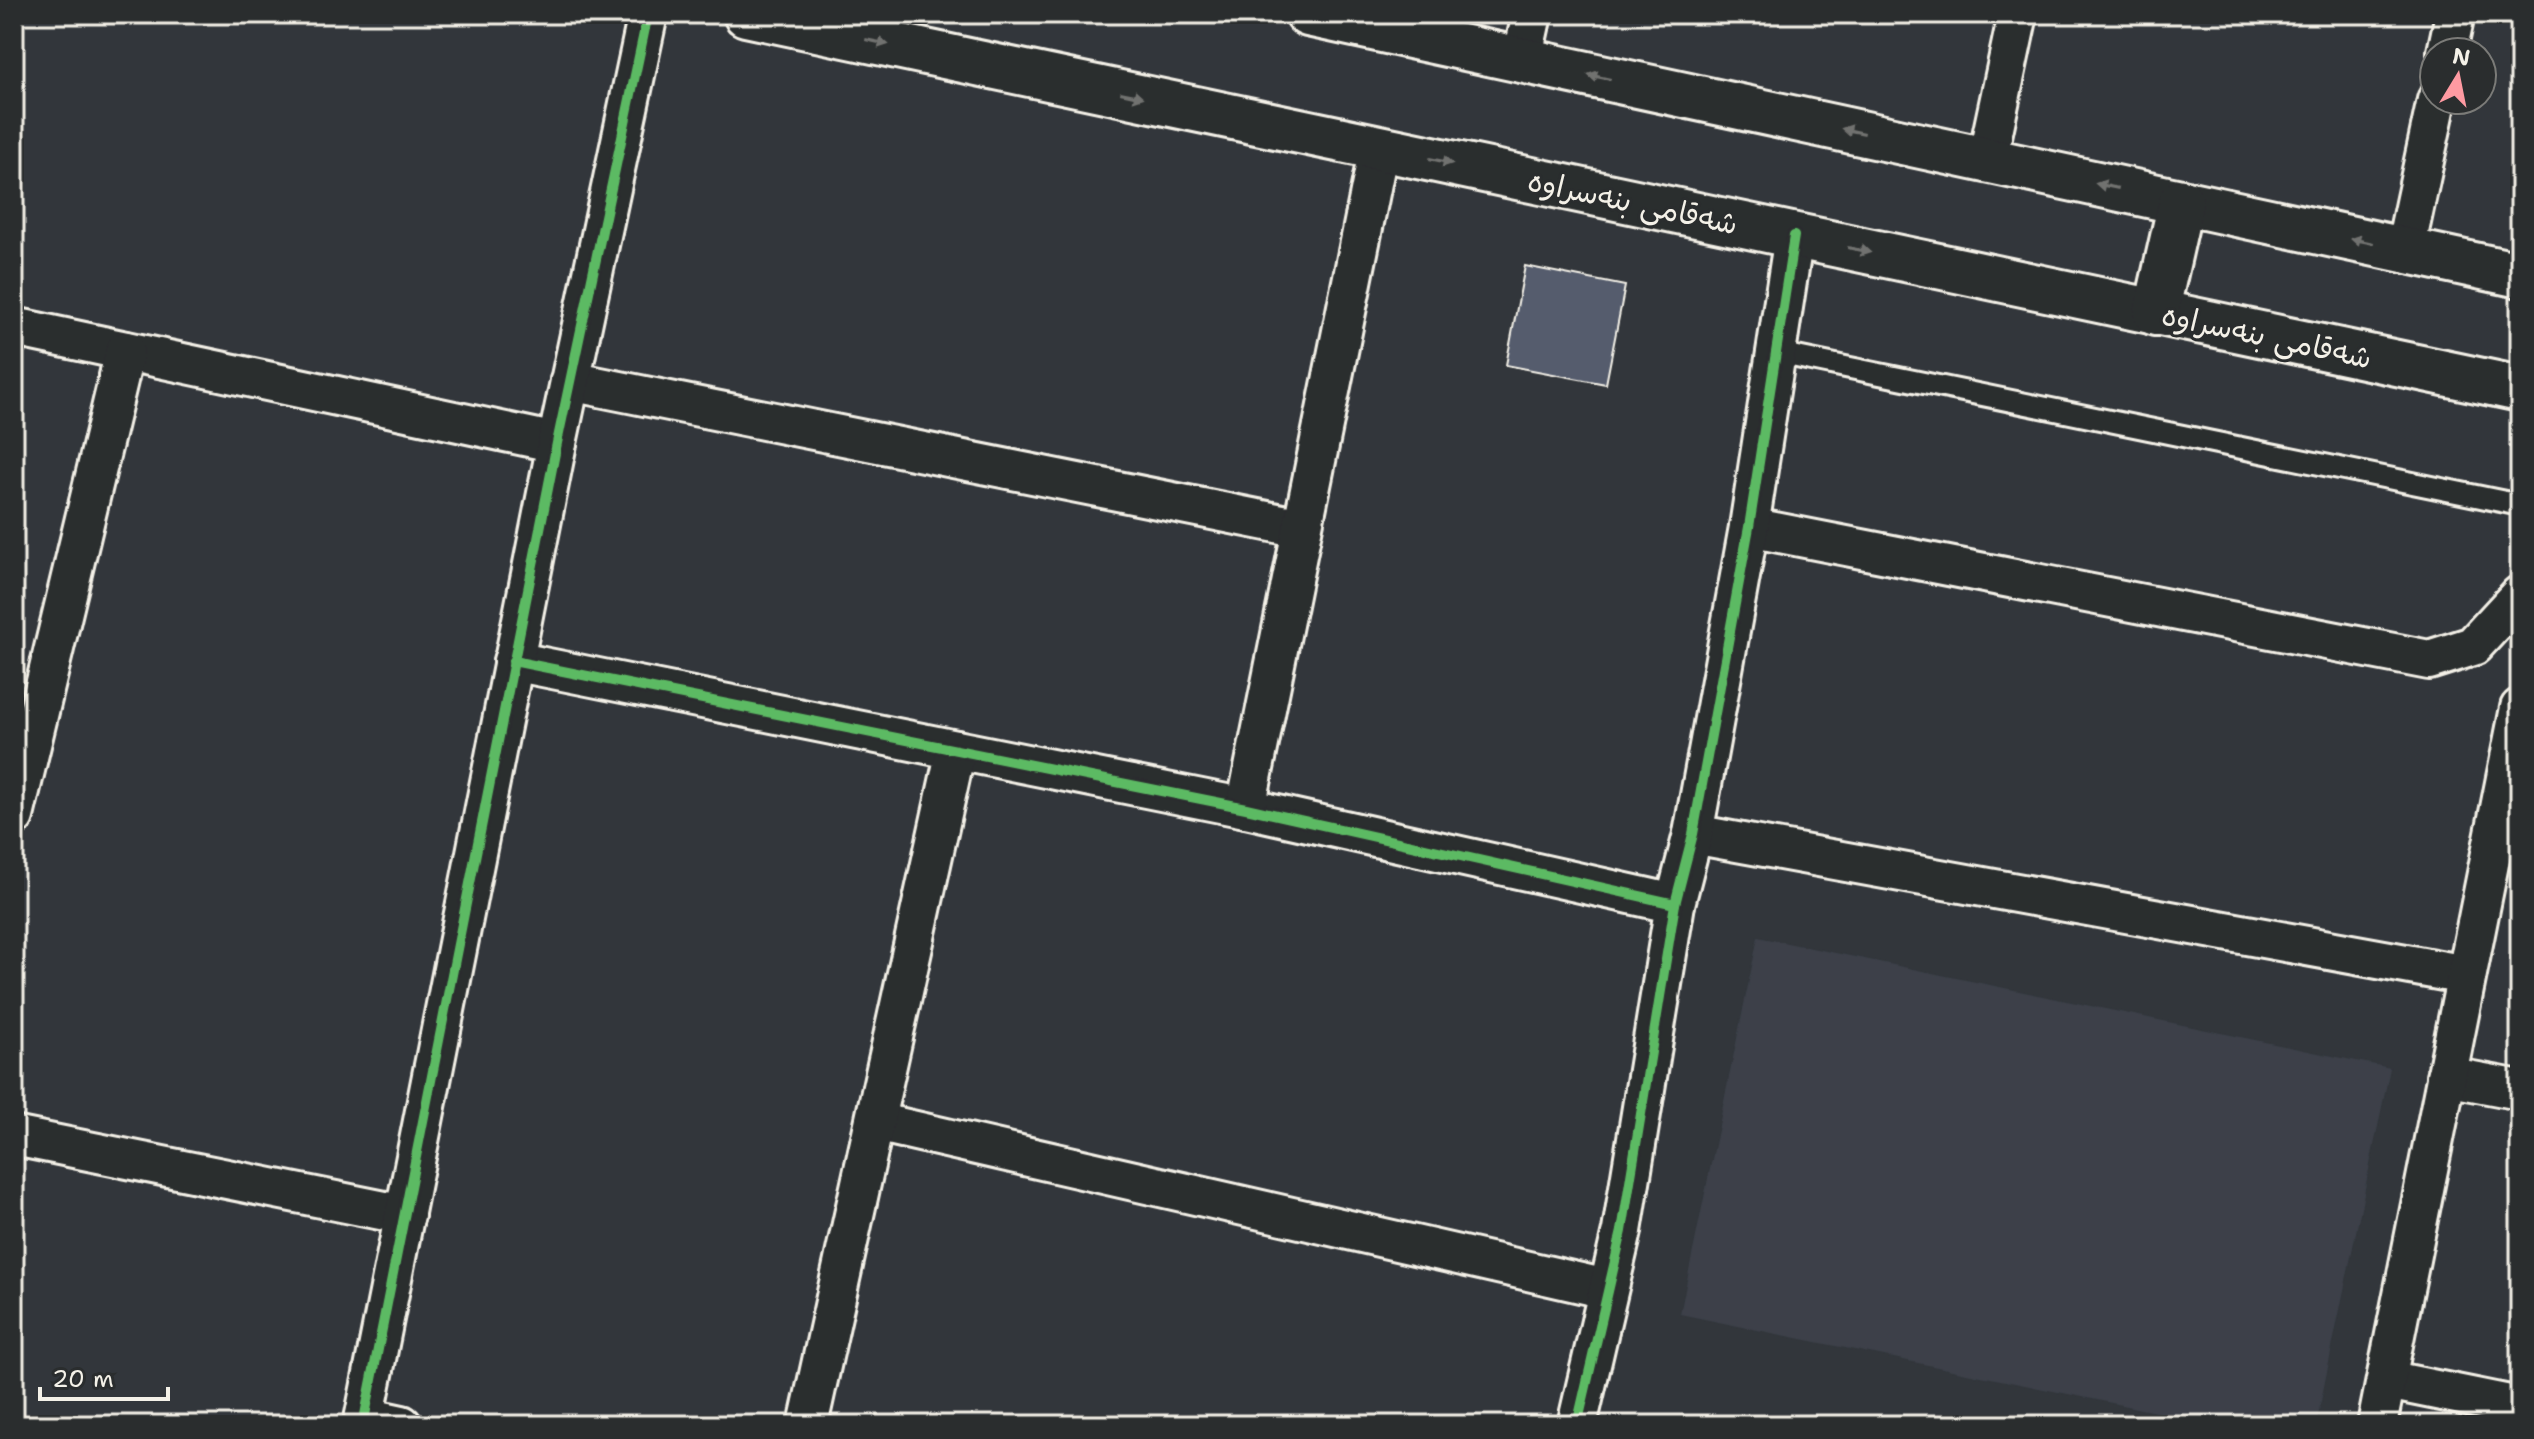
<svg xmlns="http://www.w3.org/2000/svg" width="2534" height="1439" viewBox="0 0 2534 1439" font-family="'Shantell Sans','Playpen Sans Arabic',sans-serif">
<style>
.built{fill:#3c414a}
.building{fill:#545c6d;stroke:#f4f1e8;stroke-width:2}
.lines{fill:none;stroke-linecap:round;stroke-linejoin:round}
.service-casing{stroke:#f4f1e8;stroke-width:26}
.minor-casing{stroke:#f4f1e8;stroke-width:44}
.secondary-casing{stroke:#f4f1e8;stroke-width:50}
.service{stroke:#2a2d2e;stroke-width:20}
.minor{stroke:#2a2d2e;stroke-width:38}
.secondary{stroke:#2a2d2e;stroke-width:44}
.cycleway-casing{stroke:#2a2d2e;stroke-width:15}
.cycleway{stroke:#5cba63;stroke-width:10}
.oneway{fill:#71726f}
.labels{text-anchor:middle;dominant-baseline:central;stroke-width:6;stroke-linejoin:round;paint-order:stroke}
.street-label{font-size:30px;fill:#f4f1e8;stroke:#2a2d2e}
</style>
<rect width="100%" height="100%" fill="#32363b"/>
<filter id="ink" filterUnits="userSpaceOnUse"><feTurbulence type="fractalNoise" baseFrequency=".0125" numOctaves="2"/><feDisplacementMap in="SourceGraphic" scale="16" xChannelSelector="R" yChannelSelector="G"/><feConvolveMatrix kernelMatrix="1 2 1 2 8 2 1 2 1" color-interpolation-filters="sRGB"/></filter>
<g filter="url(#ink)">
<polygon class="built" points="1758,937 2390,1068 2316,1425 2219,1425 1680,1314"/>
<polygon class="building" points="1525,266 1625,286 1606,384 1506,365"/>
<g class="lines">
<g class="service-casing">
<polyline id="service" points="1777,353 2520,505"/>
</g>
<g class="minor-casing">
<g id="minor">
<polyline points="2447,52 2455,14"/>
<polyline points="1522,60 1532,14"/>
<polyline points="1987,160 2018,14"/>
<polyline points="2405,250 2437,100"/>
<polyline points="14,327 557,443"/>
<polyline points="570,381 1302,528"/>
<polyline points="1749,527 2429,660 2473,646 2520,595"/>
<polyline points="513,661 1246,808 1675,904"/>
<polyline points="1246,808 1379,148"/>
<polyline points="14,816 125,351"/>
<polyline points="1693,834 2466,975"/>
<polyline points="2446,1076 2520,1090"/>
<polyline points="876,1122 1607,1289"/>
<polyline points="14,1136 405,1215"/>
<polyline points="2387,1380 2520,1407"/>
<polyline points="365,1417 402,1425"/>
<polyline points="363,1425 557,443 648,14"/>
<polyline points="808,1425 956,750"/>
<polyline points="1577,1425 1622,1231 1675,904 1693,834 1749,527 1794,236"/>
<polyline points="2377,1425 2520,708"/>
</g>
</g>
<g class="secondary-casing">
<g id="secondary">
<polyline points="746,14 2520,389"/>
<polyline points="1308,14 2520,275"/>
<polyline points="2156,313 2181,202"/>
</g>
</g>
<use href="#service" class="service"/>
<use href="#minor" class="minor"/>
<use href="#secondary" class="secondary"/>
<g class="cycleway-casing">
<g id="cycleway">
<polyline points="513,661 1246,808 1675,904"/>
<polyline points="363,1425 557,443 648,14"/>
<polyline points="1577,1425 1622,1231 1675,904 1693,834 1749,527 1794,236"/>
</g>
</g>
<use href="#cycleway" class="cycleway"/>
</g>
<defs><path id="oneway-solid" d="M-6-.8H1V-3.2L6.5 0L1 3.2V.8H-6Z" transform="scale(2)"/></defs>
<g class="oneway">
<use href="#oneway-solid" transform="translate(877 42) rotate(12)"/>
<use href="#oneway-solid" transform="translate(1599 77) rotate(-168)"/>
<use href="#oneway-solid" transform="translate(1132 95) rotate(12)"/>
<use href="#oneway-solid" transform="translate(1853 131) rotate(-168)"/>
<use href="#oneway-solid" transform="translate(1441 161) rotate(12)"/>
<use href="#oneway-solid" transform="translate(2107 186) rotate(-168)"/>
<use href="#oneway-solid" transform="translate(2362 241) rotate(-168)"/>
<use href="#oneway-solid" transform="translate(1859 250) rotate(12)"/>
</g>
</g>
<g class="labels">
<g class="street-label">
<text transform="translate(1633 202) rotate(12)">شەقامی بنەسراوە</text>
<text transform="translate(2267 336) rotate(12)">شەقامی بنەسراوە</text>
</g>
</g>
<rect width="2534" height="1439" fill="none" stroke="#2a2d2e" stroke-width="48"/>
<rect x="24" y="24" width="2486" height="1391" fill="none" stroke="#f4f1e8" stroke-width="3" filter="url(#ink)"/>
<g transform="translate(2458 76) rotate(10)"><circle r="38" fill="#2a2d2e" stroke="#7b7b78" stroke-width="2"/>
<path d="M0-6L14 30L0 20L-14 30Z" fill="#ff9aa2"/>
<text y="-12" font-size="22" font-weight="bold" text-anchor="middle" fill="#f4f1e8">N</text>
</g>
<path d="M40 1387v12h128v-12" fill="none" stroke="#f4f1e8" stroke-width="4"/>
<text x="52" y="1387" font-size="24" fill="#f4f1e8" stroke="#2a2d2e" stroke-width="6" paint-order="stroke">20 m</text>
</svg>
